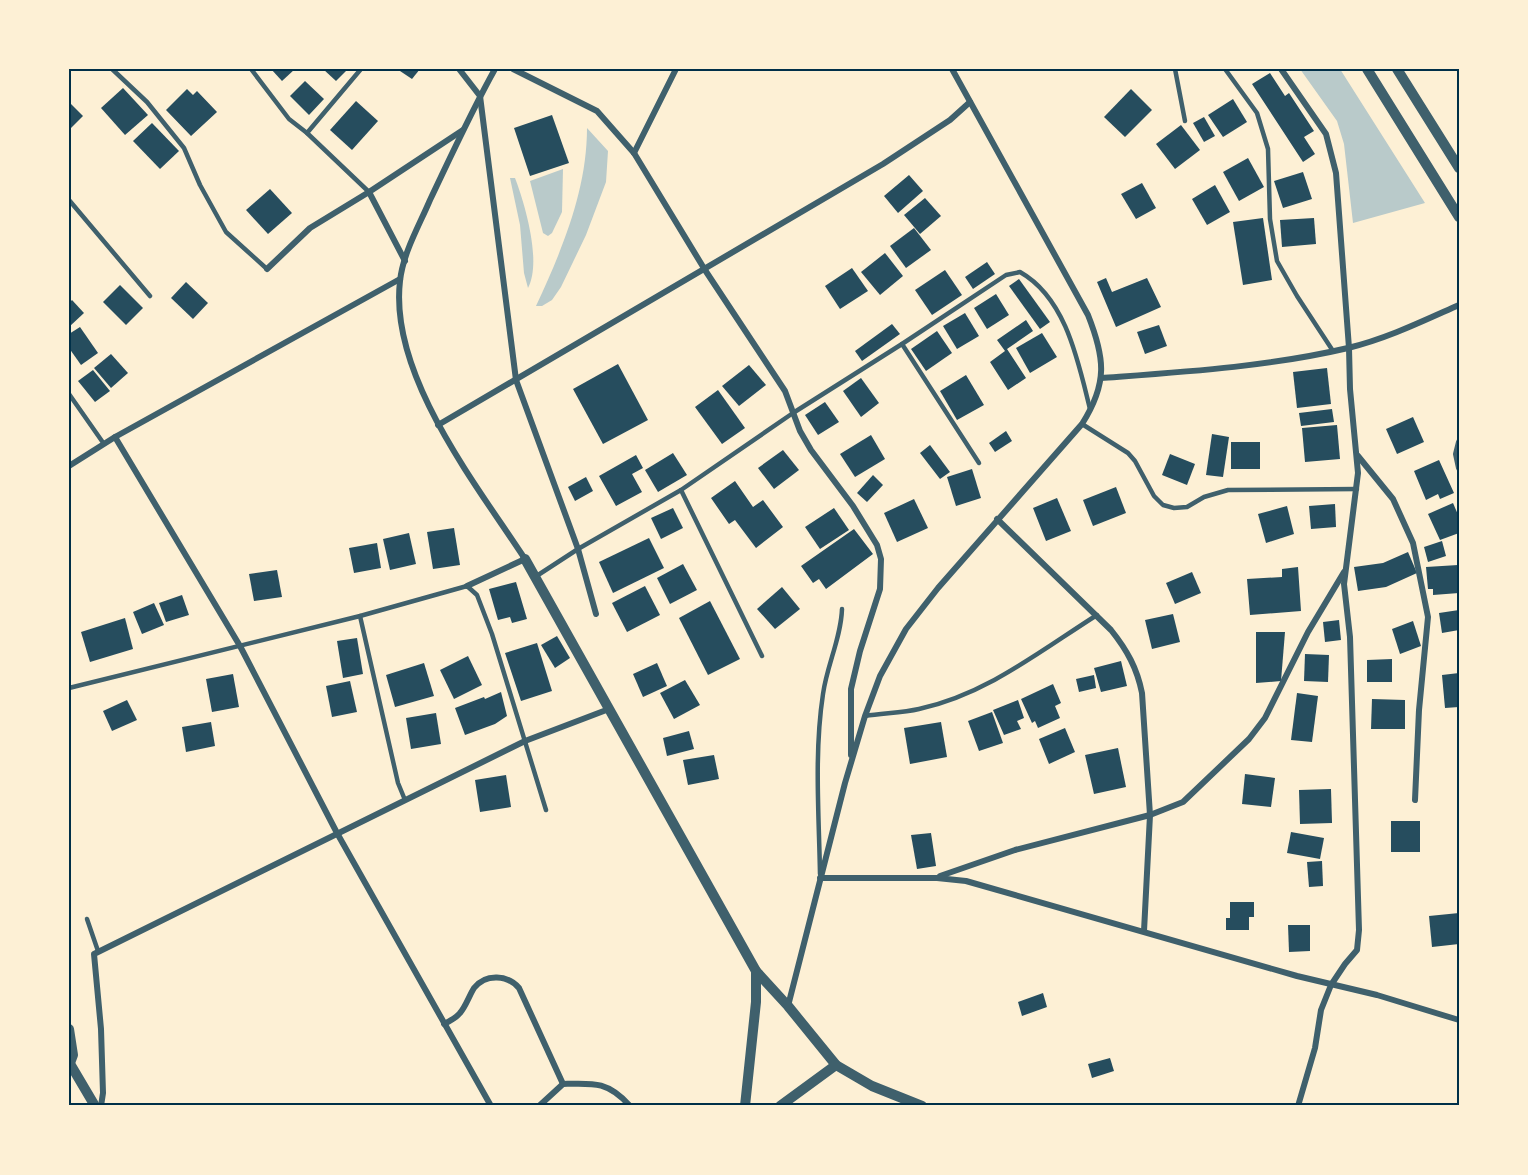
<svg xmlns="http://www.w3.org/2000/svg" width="1528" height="1175" viewBox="0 0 1528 1175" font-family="'Source Serif 4',serif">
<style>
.green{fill:#b9caca}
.building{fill:#264d5e}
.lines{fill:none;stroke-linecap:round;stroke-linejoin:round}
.service{stroke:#3f606c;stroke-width:4.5}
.minor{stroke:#3f606c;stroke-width:6}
.tertiary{stroke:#3f606c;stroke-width:10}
.neatline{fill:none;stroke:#003049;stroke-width:2}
</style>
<rect width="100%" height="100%" fill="#fdf0d5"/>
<g class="green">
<polygon points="1300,69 1340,69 1425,203 1353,223 1344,144 1337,121"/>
<path d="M587,128L608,151L606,182L586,235L561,287L552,300L542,306H536C562,250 587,191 587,128Z"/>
<polygon points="563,169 562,212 552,233 548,236 543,233 530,181"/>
<path d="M510,178H515C525,204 542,262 528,288L524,273L520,225Z"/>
</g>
<g class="building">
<polygon points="271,69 295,69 282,81"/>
<polygon points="323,69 348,69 336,81"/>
<polygon points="397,69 420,69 412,79"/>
<polygon points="1270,73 1285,96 1289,93 1314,131 1304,137 1315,154 1303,162 1252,84"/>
<polygon points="305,81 324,99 309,115 290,96"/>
<polygon points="123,88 148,115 125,135 101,108"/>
<polygon points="187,89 193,95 197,91 217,112 191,136 166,110"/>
<polygon points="1131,89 1152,110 1125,137 1104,117"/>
<polygon points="1233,99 1247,122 1223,137 1208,115"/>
<polygon points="356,101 378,121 352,150 330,130"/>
<polygon points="69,102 83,116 69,130"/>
<polygon points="552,115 569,163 530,176 514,128"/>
<polygon points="1204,117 1215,136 1204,142 1193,123"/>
<polygon points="152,123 179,151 160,169 133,141"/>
<polygon points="1181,125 1200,150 1175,169 1156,144"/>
<polygon points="1248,158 1264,187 1239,201 1223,172"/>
<polygon points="1303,172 1312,199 1283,208 1274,181"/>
<polygon points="909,175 923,191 898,213 884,196"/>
<polygon points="1142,183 1156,208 1136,219 1121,194"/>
<polygon points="1215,185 1230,212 1207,225 1192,199"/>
<polygon points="270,189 292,213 268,234 246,210"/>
<polygon points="925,198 941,216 920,234 904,215"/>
<polygon points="1263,218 1272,280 1243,285 1233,222"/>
<polygon points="1314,218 1316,244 1282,247 1280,220"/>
<polygon points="914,228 931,250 906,268 890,246"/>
<polygon points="885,253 903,276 880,295 861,272"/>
<polygon points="987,262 995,274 973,289 965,277"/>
<polygon points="852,268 868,291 840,309 825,286"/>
<polygon points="945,270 962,295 932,315 915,290"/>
<polygon points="1106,278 1112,292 1147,278 1161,307 1116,327 1097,282"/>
<polygon points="1019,279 1050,322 1040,329 1009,286"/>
<polygon points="186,282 208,303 193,319 171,298"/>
<polygon points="120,285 143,308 126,325 103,302"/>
<polygon points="996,294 1009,315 987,329 974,308"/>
<polygon points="72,300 84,313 69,327 69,303"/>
<polygon points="965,313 979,336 957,349 943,326"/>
<polygon points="1026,320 1033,331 1007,349 1026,378 1008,390 990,362 1005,351 997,340"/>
<polygon points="892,324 900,334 862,361 855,351"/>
<polygon points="1159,325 1167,346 1145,354 1137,332"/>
<polygon points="80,327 98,353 81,365 69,348 69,334"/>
<polygon points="937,331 952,353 926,371 911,349"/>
<polygon points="1042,333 1057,357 1030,373 1016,348"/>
<polygon points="111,354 128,373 111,388 94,368"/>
<polygon points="618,364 648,420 603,444 573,389"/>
<polygon points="749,365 766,385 739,406 722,386"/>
<polygon points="1327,368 1331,404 1297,408 1293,372"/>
<polygon points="93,370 110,391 95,402 78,381"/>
<polygon points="966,375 984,405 957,420 940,391"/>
<polygon points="861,378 879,403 861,417 843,391"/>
<polygon points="718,390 745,428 722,444 695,407"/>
<polygon points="825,402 839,422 818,435 805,415"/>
<polygon points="1332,409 1334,422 1301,426 1299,413"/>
<polygon points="1413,417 1424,442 1397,454 1386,429"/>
<polygon points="1337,425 1340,459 1305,462 1302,428"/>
<polygon points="1006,431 1012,441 995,452 989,443"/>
<polygon points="1212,434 1229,437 1223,477 1206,475"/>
<polygon points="871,435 885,459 855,477 840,454"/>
<rect x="1231" y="442" width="29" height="27"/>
<polygon points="930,445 950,472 940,479 920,453"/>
<polygon points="783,450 799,470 774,489 758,468"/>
<polygon points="673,453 687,475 658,492 645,470"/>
<polygon points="1170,454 1195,464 1187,485 1162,475"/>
<polygon points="636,455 643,468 632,474 642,492 616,506 599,476"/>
<polygon points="1439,460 1454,493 1440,499 1438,494 1426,500 1414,471"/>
<polygon points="972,469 981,498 956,506 947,477"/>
<polygon points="873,475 883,485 867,502 857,493"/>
<polygon points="586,477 593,491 575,501 568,487"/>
<polygon points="735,481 753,507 763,500 783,527 756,548 735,520 729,524 711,498"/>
<polygon points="1116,487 1126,513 1093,526 1083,500"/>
<polygon points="1057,498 1071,531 1046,541 1033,508"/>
<polygon points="914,499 928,528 897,542 884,513"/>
<polygon points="1453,503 1459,517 1459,533 1440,540 1428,514"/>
<polygon points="1335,504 1336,527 1311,529 1309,506"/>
<polygon points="1287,506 1294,534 1266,543 1258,514"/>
<polygon points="673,508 683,528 661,539 651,518"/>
<polygon points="834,508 849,530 820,549 805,527"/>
<polygon points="454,528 460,565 433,569 427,532"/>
<polygon points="854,529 873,554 826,589 819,579 813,583 801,566"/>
<polygon points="409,533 416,564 390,570 383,539"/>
<polygon points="649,538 664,568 613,593 599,562"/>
<polygon points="1442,541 1446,556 1428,562 1424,547"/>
<polygon points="377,543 381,568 354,573 349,548"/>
<polygon points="1408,552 1417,573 1386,587 1358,591 1354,567 1383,563"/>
<polygon points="683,564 697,590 670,604 657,578"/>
<polygon points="1458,565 1459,593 1433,595 1433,589 1428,589 1426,567"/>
<polygon points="1298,567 1301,611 1250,615 1247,579 1282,577 1282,569"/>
<polygon points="277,570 282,597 254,601 249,574"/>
<polygon points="1192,572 1201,593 1175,604 1166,583"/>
<polygon points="516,582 527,619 512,623 510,617 498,620 489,589"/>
<polygon points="645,586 660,615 627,632 612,603"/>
<polygon points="782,587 800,609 775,629 757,609"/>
<polygon points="182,595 189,615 166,622 159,603"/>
<polygon points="710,601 740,659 708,675 679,618"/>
<polygon points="154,603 164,625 142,634 133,612"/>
<polygon points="1459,610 1459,630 1442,633 1439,613"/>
<polygon points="1173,614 1180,642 1152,649 1145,620"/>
<polygon points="125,618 133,649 90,662 81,632"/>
<polygon points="1339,620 1341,640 1325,642 1323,622"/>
<polygon points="1413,621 1421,646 1400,654 1392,629"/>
<polygon points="1256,632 1285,632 1281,681 1256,683"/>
<polygon points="557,636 570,658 555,668 541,645"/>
<polygon points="357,638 363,674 343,678 337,641"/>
<polygon points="537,643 552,691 521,701 505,653"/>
<polygon points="1305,654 1329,655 1328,682 1304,681"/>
<polygon points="468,656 482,685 454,699 440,670"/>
<polygon points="1392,659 1392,682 1367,682 1367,660"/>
<polygon points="1121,661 1127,686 1101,692 1094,668"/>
<polygon points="424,663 434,696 395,707 386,675"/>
<polygon points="657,663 667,686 643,697 633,674"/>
<polygon points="1459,673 1459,707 1445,708 1442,675"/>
<polygon points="233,674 239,707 212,712 206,679"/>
<polygon points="1094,675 1096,688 1079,692 1076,679"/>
<polygon points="685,680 700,705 674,719 660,693"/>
<polygon points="350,681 357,712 332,717 326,686"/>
<polygon points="1053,684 1061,703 1055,706 1060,718 1038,728 1035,721 1032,723 1021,699"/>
<polygon points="501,692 507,716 495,724 465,735 455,708 484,697 485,699"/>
<polygon points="1297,693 1318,696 1312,742 1291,740"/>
<polygon points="1372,699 1405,700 1405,729 1371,729"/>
<polygon points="127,700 137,720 112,731 103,711"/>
<polygon points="1018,700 1024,718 1017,721 1021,729 1004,735 993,710"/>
<polygon points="992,712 1003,743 979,751 968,721"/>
<polygon points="436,713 441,744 411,749 406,718"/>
<polygon points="211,722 215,746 186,752 182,727"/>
<polygon points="941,722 947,757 910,764 904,728"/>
<polygon points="1065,728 1075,752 1049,764 1039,739"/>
<polygon points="689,731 694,749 667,756 663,738"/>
<polygon points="1118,748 1126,787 1094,794 1085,755"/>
<polygon points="714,755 719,779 688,785 683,760"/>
<polygon points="1245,774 1275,778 1271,807 1242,804"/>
<polygon points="506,775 511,807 480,812 475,780"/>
<polygon points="1331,789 1332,823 1300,824 1299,790"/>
<rect x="1391" y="821" width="29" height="31"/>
<polygon points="1291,832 1324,838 1320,859 1287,853"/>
<polygon points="931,833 936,866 917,869 911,835"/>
<polygon points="1322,861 1323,886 1309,887 1307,862"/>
<polygon points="1230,902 1254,902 1254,917 1249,917 1249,930 1226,930 1226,918 1230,918"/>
<polygon points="1459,913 1459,944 1432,947 1429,916"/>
<polygon points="1288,925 1310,925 1310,951 1289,952"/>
<polygon points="1043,993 1047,1007 1022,1016 1018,1002"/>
<polygon points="1110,1058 1114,1071 1092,1078 1088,1064"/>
</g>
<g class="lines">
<g class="service">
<polyline points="112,69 147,102 184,148 200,185 226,232 267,269"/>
<polyline points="251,69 289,119 307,133 369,192"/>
<polyline points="1175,69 1185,121"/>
<polyline points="1225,69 1257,113 1268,149 1270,219 1277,261 1297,296 1333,351"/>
<polyline points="307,133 361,69"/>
<polyline points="69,200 150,296"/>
<polyline points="902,344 979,463"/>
<polyline points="69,394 104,444"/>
<polyline points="1082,424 1128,453 1135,461 1154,496 1163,505 1174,508 1187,507 1204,497 1228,490 1357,489"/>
<polyline points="681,490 762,656"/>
<path d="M535,577L578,549L681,490L793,413L902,344L1006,275L1020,272C1066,298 1078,361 1090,409"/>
<polyline points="360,616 398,783 405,800"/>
<polyline points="69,688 360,616 467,586 477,595 492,634 546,810"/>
<path d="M865,716C883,713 902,713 919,709C987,694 1040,651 1097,615"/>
<path d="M820,874C819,815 814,753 823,694C827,665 841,638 842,609"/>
<polyline points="87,919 98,951"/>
</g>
<g class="minor">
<polyline points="459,69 480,96 516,380 578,549 596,614"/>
<polyline points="513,69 597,111 634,153 705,270 785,391 800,431 811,450 853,506 877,545 881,559 880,589 860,651 851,689 851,755"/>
<polyline points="1281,69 1326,134 1336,173 1349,348 1350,389 1358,473 1344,584 1350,637 1359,930 1357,950 1345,964 1331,985 1321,1010 1315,1048 1298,1106"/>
<polyline points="634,153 676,69"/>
<polyline points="369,192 405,261"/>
<polyline points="267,269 310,228 369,192 463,130"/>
<path d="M1101,378C1183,372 1267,367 1348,348C1386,339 1423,321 1459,305"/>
<polyline points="438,425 883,164 950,120 970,102"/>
<polyline points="115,437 240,646 337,833 491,1106"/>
<polyline points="1459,442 1456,454 1459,468"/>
<polyline points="1358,456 1393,499 1413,543 1428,617 1419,710 1415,800"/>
<polyline points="69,466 115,437 400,279"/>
<path d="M997,519L1111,630C1127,650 1137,668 1142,693L1150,815L1144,931"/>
<path d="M467,586L525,559C476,484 389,375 400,281C403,253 419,226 430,200C451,156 471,112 495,69"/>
<polyline points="940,876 1015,850 1150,815 1183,802 1249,739 1265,718 1308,632 1344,572"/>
<polyline points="820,878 937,878 966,881 1297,976 1377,995 1459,1020"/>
<path d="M788,1006L845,783L865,716L880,676L906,629L938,588L1082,424C1108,383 1105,358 1088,315L952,69"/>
<path d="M444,1024C450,1021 456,1018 460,1013C466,1006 469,996 474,988C486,973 508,975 519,988L563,1084"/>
<polyline points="101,1106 103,1093 101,1029 94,954 525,741 609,709"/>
<path d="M539,1106L563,1084C593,1083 608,1081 630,1106"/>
</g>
<g class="tertiary">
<polyline points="1367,69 1459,217"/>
<polyline points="1397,69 1459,168"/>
<polyline points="525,559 756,971 788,1006 836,1065 872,1086 922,1106"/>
<polyline points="69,1029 73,1055 70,1063"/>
<polyline points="69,1062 95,1106"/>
<polyline points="745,1106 756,1002 756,971"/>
<polyline points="780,1106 836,1065"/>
</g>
</g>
<rect width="1528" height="1175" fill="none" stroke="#fdf0d5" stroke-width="141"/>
<rect x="70" y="70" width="1388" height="1034" class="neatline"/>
</svg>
